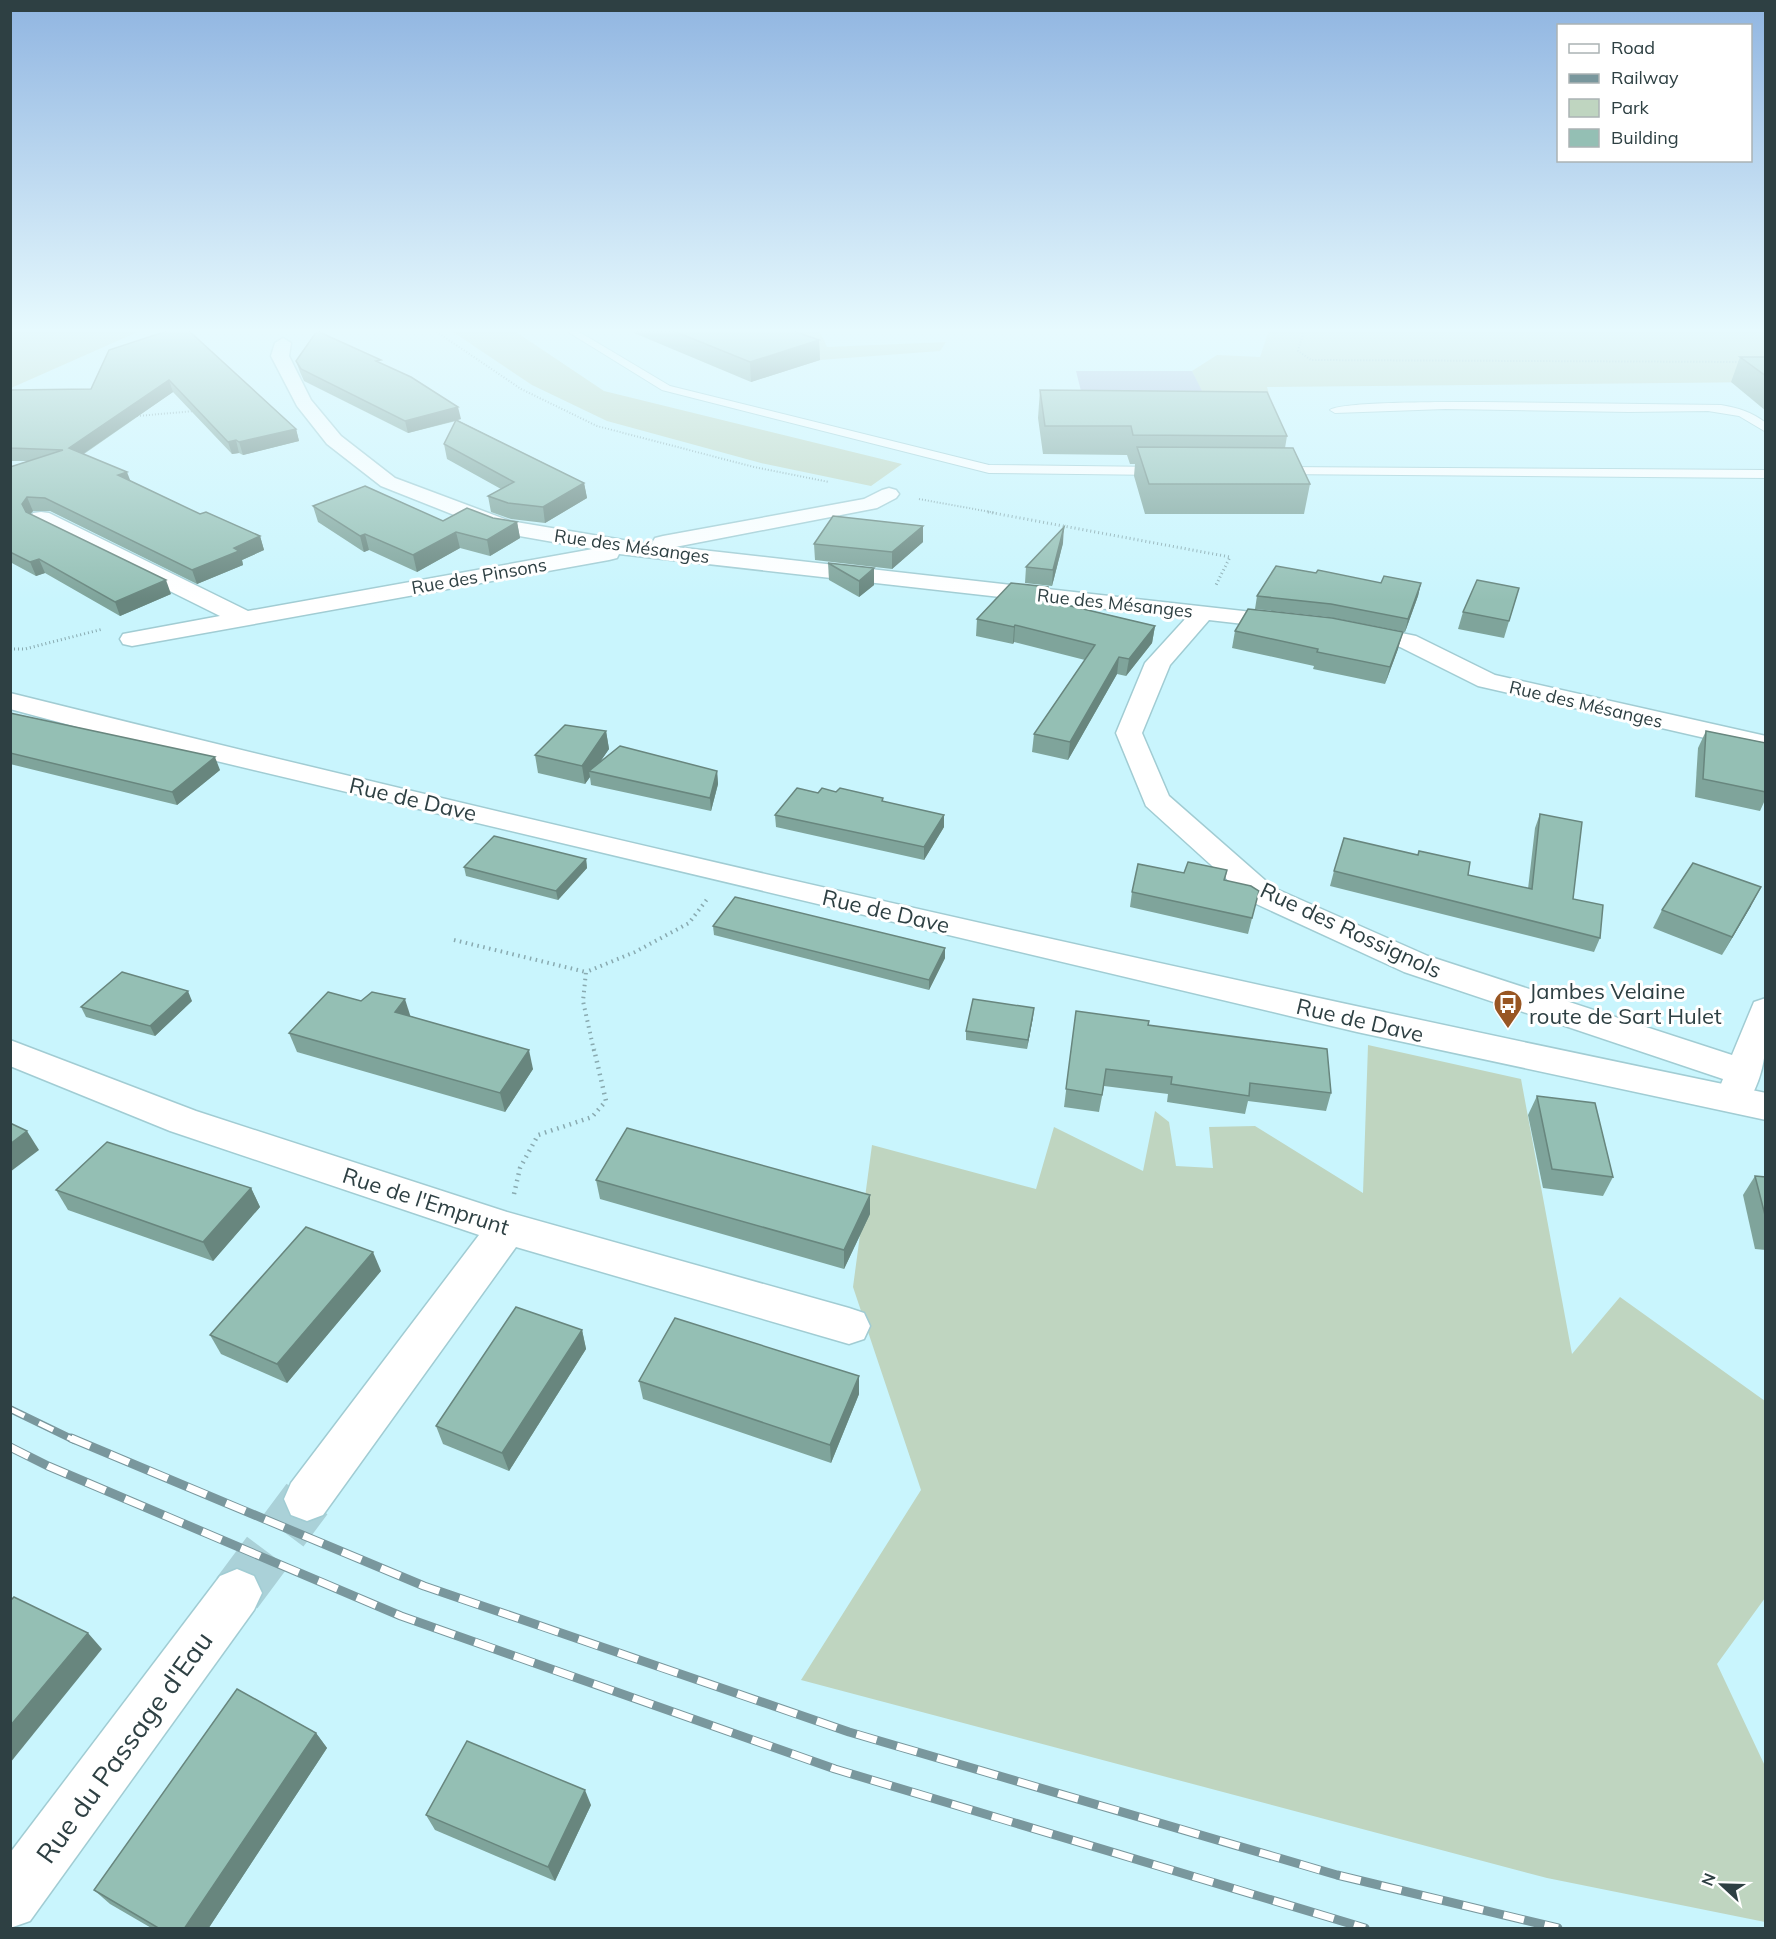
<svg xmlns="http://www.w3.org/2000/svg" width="1776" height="1939" viewBox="0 0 1776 1939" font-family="Mulish,sans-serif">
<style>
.green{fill:#bfd5c0}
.water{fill:#acb7d7}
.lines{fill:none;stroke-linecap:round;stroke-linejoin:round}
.minor-tunnel{stroke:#aad1d8;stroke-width:51;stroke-dasharray:51 26;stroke-linecap:butt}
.service-casing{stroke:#a1ccd3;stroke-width:2}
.minor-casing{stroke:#a1ccd3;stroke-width:3}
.secondary-casing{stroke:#a1ccd3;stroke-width:3}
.path-far3{stroke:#89aab0;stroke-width:2;stroke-dasharray:1 2;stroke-linecap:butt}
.path-far2{stroke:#89aab0;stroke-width:3;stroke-dasharray:1 3;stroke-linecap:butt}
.path-far1{stroke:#89aab0;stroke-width:4;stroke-dasharray:1.5 4.5;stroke-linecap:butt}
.path{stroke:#89aab0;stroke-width:4.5;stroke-dasharray:1.5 5;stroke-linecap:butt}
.service{fill:#fff;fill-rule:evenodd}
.minor{fill:#fff;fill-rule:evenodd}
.secondary{fill:#fff;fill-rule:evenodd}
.rail-far1-casing{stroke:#79979d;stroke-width:8}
.rail-casing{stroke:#79979d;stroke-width:9}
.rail-far1{stroke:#fff;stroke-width:5;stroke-dasharray:16;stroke-linecap:butt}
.rail{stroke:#fff;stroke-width:7;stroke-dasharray:21;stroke-linecap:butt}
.wall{fill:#7fa49b}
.shaded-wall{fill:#68867e}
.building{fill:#94bfb4;stroke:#68867e;stroke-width:1.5}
.labels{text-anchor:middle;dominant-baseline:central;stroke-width:6;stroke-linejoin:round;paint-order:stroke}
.far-street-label{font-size:18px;fill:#2e4043;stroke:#fff}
.street-label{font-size:22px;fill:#2e4043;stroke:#fff}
.poi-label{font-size:22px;fill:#2e4043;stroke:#fff;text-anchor:start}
.near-street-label{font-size:27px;fill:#2e4043;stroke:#fff}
</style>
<rect width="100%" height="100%" fill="#c9f5fd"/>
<g class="green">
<polygon points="11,330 142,330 11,388"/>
<polygon points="450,330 513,330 604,391 902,464 871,486 761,463 607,421 532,385"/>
<polygon points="794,330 819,330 827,347 946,342 940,351 820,360 796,340"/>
<polygon points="1269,330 1765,330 1765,382 1267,387 1270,397 1080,398 1081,391 1201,391 1192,371 1217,355 1260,357"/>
<polygon points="1368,1045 1521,1079 1572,1354 1620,1297 1765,1401 1765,1598 1717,1664 1765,1766 1765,1922 1547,1878 801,1680 921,1490 853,1287 872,1145 1036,1189 1054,1127 1143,1171 1155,1111 1169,1122 1176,1166 1213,1168 1209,1127 1255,1126 1363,1193"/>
</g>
<polygon class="water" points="1076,371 1192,371 1202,391 1081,391"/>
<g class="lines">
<polyline class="minor-tunnel" points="237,1593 307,1499"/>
<g class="service-casing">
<g id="service">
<polygon points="565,330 576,330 670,386 989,465 1160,467 1166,471 1160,475 989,473 662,390"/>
<path d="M1482,402L1721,405C1738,408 1752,412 1766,423V432L1739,416L1708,411L1629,412L1445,409L1335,413L1330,410C1341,401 1460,402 1482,402Z"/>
<polygon points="1279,467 1766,470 1766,478 1275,474 1275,468"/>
</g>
</g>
<g class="minor-casing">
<g id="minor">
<path d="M283,338L291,343L289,356L311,400L341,436L395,478L510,521L653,545L652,543L655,538L663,536L864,499L882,490L889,488L896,490L899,494L896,498L877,508L675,547L1296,617L1300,622L1296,627L1288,629L1209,620L1170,665L1142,733L1169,796L1274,888L1428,956L1732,1055L1754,1002L1766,998C1766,1039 1769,1066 1748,1103L1735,1107L1722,1103L1717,1094L1723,1079L1404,972L1252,902L1146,806L1116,733L1145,663L1186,618L619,554L617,558L609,560L132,646L123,644L120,639L123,634L220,616L33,523L30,518L33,513L41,512L49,513L248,611L593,549L497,532L381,486L327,444L297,406L271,356L275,343Z"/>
<polygon points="1357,624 1416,636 1495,675 1766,736 1766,752 1478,686 1400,647 1348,636 1345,631 1348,626"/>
<polygon points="10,1040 196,1111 507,1212 849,1308 864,1313 870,1326 864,1339 849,1344 516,1247 323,1515 307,1521 291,1515 284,1499 291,1483 479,1235 170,1131 10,1066"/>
<polygon points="237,1569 254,1576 262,1593 254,1610 30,1921 10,1928 10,1853 220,1576"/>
</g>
</g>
<g class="secondary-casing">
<path id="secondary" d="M10,693C593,838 1178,971 1766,1093V1120L1357,1032L107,735L10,709Z"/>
</g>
<g class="path-far3">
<polyline points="434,330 521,389 597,426 754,467 829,482"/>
<polyline points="1304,330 1298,351 1311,360 1741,362"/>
<polyline points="137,416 195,411"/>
<polyline points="919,499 996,513"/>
</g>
<g class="path-far2">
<polyline points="988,512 1230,557 1215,587"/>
<polyline points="10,649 25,649 103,629"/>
</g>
<g class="path-far1">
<polyline points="454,940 586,972"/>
<polyline points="594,1051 583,1001 586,972 635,952 689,923 708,898"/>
</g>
<polyline class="path" points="514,1194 520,1168 538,1135 592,1117 606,1101 594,1049"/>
<use href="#service" class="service"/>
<use href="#minor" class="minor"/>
<use href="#secondary" class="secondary"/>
<g class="rail-far1-casing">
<polyline id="rail-far1" points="10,1409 74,1440"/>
</g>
<g class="rail-casing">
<g id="rail">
<polyline points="71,1438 424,1586 849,1732 1337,1875 1558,1928"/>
<polyline points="10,1447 48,1466 401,1616 835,1769 1365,1928"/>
</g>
</g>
<use href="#rail-far1" class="rail-far1"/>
<use href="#rail" class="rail"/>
</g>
<g class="wall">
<polygon points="634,330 791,330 819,340 820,360 751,382 634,333"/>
<polygon points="109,350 296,429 299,441 243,455 239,453 232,454 173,392 84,454 131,481 200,514 260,536 264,550 242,560 243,565 197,584 50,511 33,511 30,514 171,594 120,616 45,573 36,576 10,562 10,467 28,461 10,461 10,390 91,389"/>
<polygon points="1740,357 1766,357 1766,411 1731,382"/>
<polygon points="296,361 381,363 461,419 457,420 584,483 587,498 545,523 511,519 491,512 488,496 501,489 447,459 444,444 456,421 408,433 304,381 300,372"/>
<polygon points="1040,390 1287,436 1285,448 1310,484 1304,514 1145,514 1134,476 1135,464 1130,464 1127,455 1043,454 1038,418"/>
<polygon points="313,506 443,521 493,518 517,522 520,538 490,556 460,548 417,572 369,550 364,552 318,522"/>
<polygon points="923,542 892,569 815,560 814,544"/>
<polygon points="1063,543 1052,586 1025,583 1026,567"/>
<polygon points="828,563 874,585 859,597 829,580"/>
<polygon points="1316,573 1381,583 1421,583 1418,596 1405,632 1328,617 1255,609 1257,596"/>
<polygon points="1519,588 1504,638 1458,629 1463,612"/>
<polygon points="1047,600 1155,626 1152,643 1126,676 1117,674 1068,760 1032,752 1034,734 1085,660 1014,642 1013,644 976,636 977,619"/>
<polygon points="1235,631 1398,649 1385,684 1313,669 1314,666 1232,648"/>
<polygon points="10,713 220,770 177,805 10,764"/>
<polygon points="606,731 609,749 600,762 717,771 718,784 711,811 591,785 590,777 585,784 538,773 535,755"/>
<polygon points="1706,731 1766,743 1765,800 1760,811 1695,797 1698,748"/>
<polygon points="836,792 944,815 944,827 924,860 776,827 775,815 818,793"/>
<polygon points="1540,814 1573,899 1600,938 1594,952 1330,886 1334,871 1418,855 1468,875 1528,889 1535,828"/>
<polygon points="586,859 587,868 558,900 466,876 464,867"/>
<polygon points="1227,870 1225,881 1259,891 1248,934 1130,907 1132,892 1184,873"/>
<polygon points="1751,906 1722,955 1653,928 1662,910"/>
<polygon points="713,926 945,948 945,958 929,990 714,935"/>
<polygon points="192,1001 155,1036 86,1017 81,1007"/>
<polygon points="1076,1011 1148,1025 1331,1093 1326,1111 1248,1101 1245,1114 1167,1102 1168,1094 1104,1086 1099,1112 1064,1107"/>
<polygon points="411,1016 533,1069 505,1112 297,1052 289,1033"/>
<polygon points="1033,1017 1027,1049 966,1040 966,1031"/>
<polygon points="1537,1096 1613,1177 1603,1196 1543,1188 1528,1115"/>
<polygon points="1755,1176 1766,1177 1766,1250 1755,1249 1743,1195"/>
<polygon points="596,1180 870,1214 844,1269 600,1199"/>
<polygon points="251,1188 260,1207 213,1261 68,1210 56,1190"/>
<polygon points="381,1271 287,1383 221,1354 210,1335"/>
<polygon points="582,1330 586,1349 509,1471 443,1444 436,1426"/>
<polygon points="639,1381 859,1394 831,1463 643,1399"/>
<polygon points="316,1733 327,1748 208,1929 153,1929 110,1904 94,1890"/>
<polygon points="591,1805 555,1881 435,1830 426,1815"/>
</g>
<g class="shaded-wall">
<polygon points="819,340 820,360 751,382 750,362"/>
<polygon points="169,380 173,392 74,460 69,448"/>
<polygon points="458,407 461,419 408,433 405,421"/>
<polygon points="296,429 299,441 243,455 239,442"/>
<polygon points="236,440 239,453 232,454 228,442"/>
<polygon points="127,472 132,485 118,475"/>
<polygon points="584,483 587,498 545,523 543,507"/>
<polygon points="27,497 33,511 28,517 22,504"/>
<polygon points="517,522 520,538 490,556 487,540"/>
<polygon points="923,526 923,542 892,569 892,552"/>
<polygon points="1064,527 1063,543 1052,586 1053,570"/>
<polygon points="456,532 460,548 417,572 413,555"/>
<polygon points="365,534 369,550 364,552 360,536"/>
<polygon points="260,536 264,550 242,560 243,565 197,584 192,570 234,548"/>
<polygon points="39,559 45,573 36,576 30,562"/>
<polygon points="874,568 874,585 859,597 859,581"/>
<polygon points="166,580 171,594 120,616 115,602"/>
<polygon points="1421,583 1418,596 1405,632 1408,619"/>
<polygon points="1015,625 1014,642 1013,644 1014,627"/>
<polygon points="1155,626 1152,643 1126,676 1129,659"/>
<polygon points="1403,632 1398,649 1385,684 1390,667"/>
<polygon points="1119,657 1117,674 1068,760 1070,742"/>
<polygon points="606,731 609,749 593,772 589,771 590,777 585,784 582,766"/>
<polygon points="215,757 220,770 177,805 172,792"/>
<polygon points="717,771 718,784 711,811 710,798"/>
<polygon points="944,815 944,827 924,860 924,847"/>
<polygon points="586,859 587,868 558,900 556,891"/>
<polygon points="1761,887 1751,906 1722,955 1732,937"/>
<polygon points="945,948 945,958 929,990 929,980"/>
<polygon points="188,991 192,1001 155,1036 150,1026"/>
<polygon points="405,999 411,1018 395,1012"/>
<polygon points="1034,1008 1033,1017 1027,1049 1028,1040"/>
<polygon points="529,1050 533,1069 505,1112 500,1093"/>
<polygon points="27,1131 39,1150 10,1172 10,1144"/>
<polygon points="251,1188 260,1207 213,1261 203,1242"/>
<polygon points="870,1195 870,1214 844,1269 844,1250"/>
<polygon points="373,1252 381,1271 287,1383 277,1364"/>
<polygon points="582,1330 586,1349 509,1471 502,1453"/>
<polygon points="859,1376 859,1394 831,1463 830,1445"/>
<polygon points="88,1633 102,1649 10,1763 10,1726"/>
<polygon points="316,1733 327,1748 208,1929 184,1929"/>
<polygon points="585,1790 591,1805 555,1881 548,1867"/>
</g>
<g class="building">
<polygon points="170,330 188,330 296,429 239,442 236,440 228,442 169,380 69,448 127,472 118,475 200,514 206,512 260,536 234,548 239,551 192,570 45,498 27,497 22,504 26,512 166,580 115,602 39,559 30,562 10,552 10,467 63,450 10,448 10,390 91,389 109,350"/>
<polygon points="671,330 791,330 819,340 750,362"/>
<polygon points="317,331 381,360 376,361 411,377 458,407 405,421 301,369 296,361"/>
<polygon points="1740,357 1766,357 1766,376"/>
<polygon points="1040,390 1267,392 1287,436 1133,435 1131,426 1045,426"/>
<polygon points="456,420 584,483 543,507 508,503 488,496 514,482 444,444"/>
<polygon points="1137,447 1293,448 1310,484 1149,484"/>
<polygon points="365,486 443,521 467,508 493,518 517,522 487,540 456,532 413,555 365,534 360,536 313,506"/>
<polygon points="833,516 923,526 892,552 814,544"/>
<polygon points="1064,527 1053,570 1026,567"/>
<polygon points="828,563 874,568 859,581"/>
<polygon points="1276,566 1316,573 1318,570 1381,583 1384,576 1421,583 1408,619 1331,604 1257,596"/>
<polygon points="1477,580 1519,588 1509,621 1463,612"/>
<polygon points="1011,583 1048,587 1045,600 1155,626 1129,659 1119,657 1070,742 1034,734 1095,645 1015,625 1014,627 977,619"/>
<polygon points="1248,609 1332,618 1403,632 1390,667 1317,652 1318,649 1235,631"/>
<polygon points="10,713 215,757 172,792 10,753"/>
<polygon points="565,725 606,731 582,766 535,755"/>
<polygon points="1706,731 1766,743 1766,792 1703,779"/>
<polygon points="620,746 717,771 710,798 589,771"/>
<polygon points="797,788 818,793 822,788 836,792 840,788 883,798 882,801 944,815 924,847 775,815"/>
<polygon points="1540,814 1582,822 1573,899 1603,905 1600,938 1334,871 1344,838 1418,855 1419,851 1470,862 1468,875 1532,889"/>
<polygon points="494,836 586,859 556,891 464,867"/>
<polygon points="1188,862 1227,870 1224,880 1251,886 1259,891 1252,918 1132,892 1138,864 1184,873"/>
<polygon points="1693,863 1761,887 1732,937 1662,910"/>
<polygon points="735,897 945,948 929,980 713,926"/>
<polygon points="122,972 188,991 150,1026 81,1007"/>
<polygon points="328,992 361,1001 372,992 405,999 395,1012 529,1050 500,1093 289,1033"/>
<polygon points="973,999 1034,1008 1028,1040 966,1031"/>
<polygon points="1076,1011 1149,1021 1148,1025 1327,1049 1331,1093 1250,1083 1249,1096 1171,1084 1172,1077 1106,1069 1102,1095 1066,1089"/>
<polygon points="1537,1096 1595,1103 1613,1177 1552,1169"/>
<polygon points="10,1123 27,1131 10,1144"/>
<polygon points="627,1128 870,1195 844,1250 596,1180"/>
<polygon points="107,1142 251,1188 203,1242 56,1190"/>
<polygon points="1755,1176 1766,1177 1766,1219"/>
<polygon points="306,1227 373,1252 277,1364 210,1335"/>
<polygon points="516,1307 582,1330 502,1453 436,1426"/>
<polygon points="675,1318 859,1376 830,1445 639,1381"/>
<polygon points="14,1597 88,1633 10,1726 10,1601"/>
<polygon points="237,1689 316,1733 184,1929 160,1929 94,1890"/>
<polygon points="467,1741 585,1790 548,1867 426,1815"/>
</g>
<linearGradient id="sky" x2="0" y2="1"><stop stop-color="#90b5e1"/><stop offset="0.55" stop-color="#e7fafe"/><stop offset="1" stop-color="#e7fafe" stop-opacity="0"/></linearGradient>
<rect width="1776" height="601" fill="url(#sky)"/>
<defs>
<g id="bus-pin" transform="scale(1.5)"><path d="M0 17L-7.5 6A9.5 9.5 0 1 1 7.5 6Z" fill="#985623" stroke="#fff"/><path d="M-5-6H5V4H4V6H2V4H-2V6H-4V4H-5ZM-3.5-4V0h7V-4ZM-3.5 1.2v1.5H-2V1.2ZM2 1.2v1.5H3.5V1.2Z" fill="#fff"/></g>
</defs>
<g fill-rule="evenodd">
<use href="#bus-pin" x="1508" y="1004"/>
</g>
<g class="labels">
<g class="far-street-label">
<text transform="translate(632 546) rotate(8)">Rue des Mésanges</text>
<text transform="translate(479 576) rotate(-10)">Rue des Pinsons</text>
<text transform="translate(1115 603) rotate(6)">Rue des Mésanges</text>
<text transform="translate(1586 704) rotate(13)">Rue des Mésanges</text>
</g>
<g class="street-label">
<text transform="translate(413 799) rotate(13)">Rue de Dave</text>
<text transform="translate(886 911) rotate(13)">Rue de Dave</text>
<text transform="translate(1351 930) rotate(25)">Rue des Rossignols</text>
<text transform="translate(1360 1020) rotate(13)">Rue de Dave</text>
<text transform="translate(426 1201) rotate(18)">Rue de l'Emprunt</text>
</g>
<g class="poi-label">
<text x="1529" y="991">Jambes Velaine<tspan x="1529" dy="25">route de Sart Hulet</tspan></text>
</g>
<g class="near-street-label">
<text transform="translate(124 1747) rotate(-54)">Rue du Passage d'Eau</text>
</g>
</g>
<rect width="1776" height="1939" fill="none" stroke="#2e4043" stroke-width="24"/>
<rect x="1557" y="24" width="195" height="138" fill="#ffffff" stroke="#abb3b4" stroke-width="1.5"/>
<rect x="1569" y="44" width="30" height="9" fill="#ffffff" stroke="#abb3b4" stroke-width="1.5"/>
<text x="1611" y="54" font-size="18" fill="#2e4043">Road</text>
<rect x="1569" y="74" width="30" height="9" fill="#79979d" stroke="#abb3b4" stroke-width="1.5"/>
<text x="1611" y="84" font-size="18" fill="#2e4043">Railway</text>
<rect x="1569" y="99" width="30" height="18" fill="#bfd5c0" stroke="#abb3b4" stroke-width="1.5"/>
<text x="1611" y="114" font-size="18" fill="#2e4043">Park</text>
<rect x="1569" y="129" width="30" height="18" fill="#94bfb4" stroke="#abb3b4" stroke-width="1.5"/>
<text x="1611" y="144" font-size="18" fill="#2e4043">Building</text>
<g transform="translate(1722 1885) rotate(292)" stroke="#ffffff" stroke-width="4.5" paint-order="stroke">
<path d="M0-4.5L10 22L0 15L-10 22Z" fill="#2e4043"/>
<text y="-9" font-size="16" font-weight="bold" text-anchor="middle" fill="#2e4043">N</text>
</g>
</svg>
